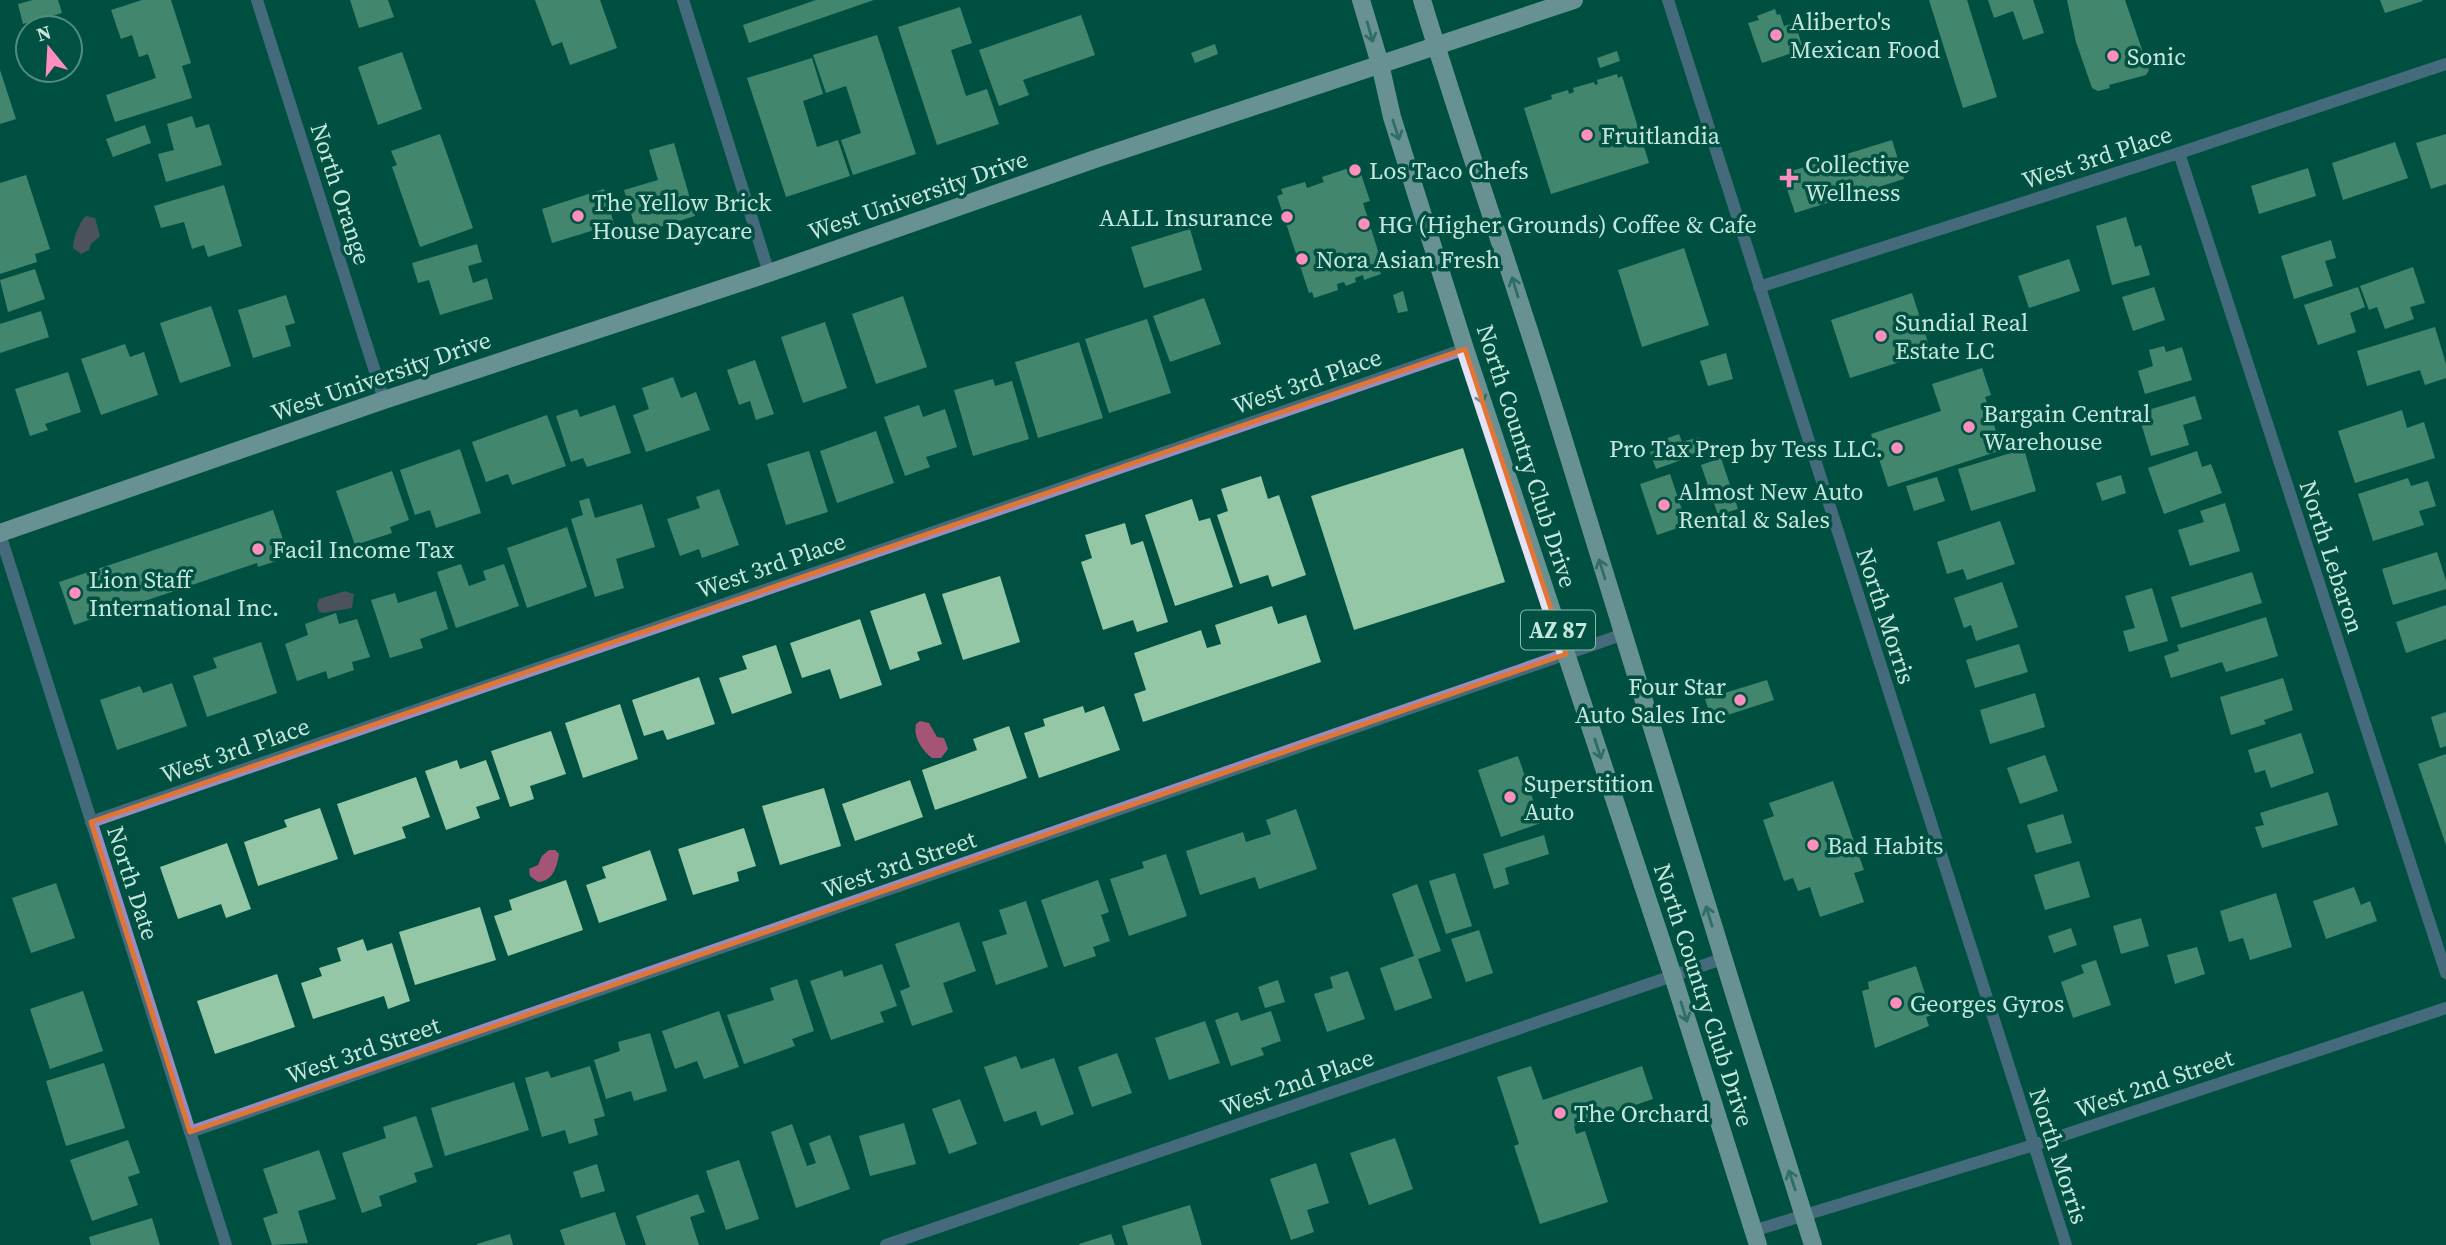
<svg xmlns="http://www.w3.org/2000/svg" width="2446" height="1245" viewBox="0 0 2446 1245" font-family="'Source Serif 4',serif">
<style>
.water{fill:#a65476}
.building{fill:#94c7a5}
.lines{fill:none;stroke-linecap:round;stroke-linejoin:round}
.minor{stroke:#988bc0;stroke-width:12}
.major{stroke:#e5e1f6;stroke-width:18}
.oneway{stroke:#679293}
.marked{fill:none;stroke:#e17536;stroke-width:5;stroke-linejoin:round}
.poi-dot{fill:#fe8ebc;stroke:#005142;stroke-width:2.5}
.labels{text-anchor:middle;dominant-baseline:central;stroke-width:7;stroke-linejoin:round;paint-order:stroke}
.shield{fill:#005142;stroke:#8bbaaf;stroke-width:2}
.shield-label{font-size:23px;font-weight:bold;fill:#c7e7de}
.poi-label{font-size:24px;fill:#c7e7de;stroke:#005142;text-anchor:start}
.street-label{font-size:24px;fill:#c7e7de;stroke:#005142}
</style>
<rect width="100%" height="100%" fill="#005142"/>
<g class="water">
<path d="M86,216L95,218L100,236L91,244L89,250L81,254L73,248C73,239 80,221 86,216Z"/>
<polygon points="345,591 354,594 352,608 323,613 319,612 317,605 319,599"/>
<path d="M920,721L929,723L937,737L944,738L948,749L941,758H932C922,750 913,737 916,724Z"/>
<path d="M549,850H555L559,854C557,867 553,881 538,882L530,876L529,869L538,865L542,856Z"/>
</g>
<g class="building">
<polygon points="33,0 58,0 62,13 23,24 18,4"/>
<polygon points="142,0 171,0 191,63 182,66 192,98 115,122 106,95 156,78 148,54 139,57 132,35 121,39 111,10"/>
<polygon points="350,0 388,0 394,17 359,28"/>
<polygon points="535,0 600,0 617,48 570,65 562,42 552,46"/>
<polygon points="816,0 874,0 749,43 743,25"/>
<polygon points="1929,0 1967,0 1997,97 1963,108"/>
<polygon points="1988,0 2033,0 2044,33 2023,40 2013,11 1994,18"/>
<polygon points="2067,0 2125,0 2149,70 2146,75 2109,85 2110,88 2098,91 2092,88 2076,42"/>
<polygon points="2380,0 2422,0 2423,1 2385,13"/>
<polygon points="960,7 972,43 951,50 966,96 987,89 999,124 937,145 898,27"/>
<polygon points="1775,9 1777,15 1780,14 1784,26 1795,23 1802,45 1791,49 1792,53 1762,63 1748,23 1759,20 1757,16"/>
<polygon points="1081,15 1095,55 1023,80 1029,95 999,106 979,50"/>
<polygon points="877,35 916,154 853,175 841,140 861,133 846,86 826,93 813,55"/>
<polygon points="1215,44 1218,54 1195,63 1191,53"/>
<polygon points="1617,51 1620,61 1600,68 1597,58"/>
<polygon points="402,52 422,109 378,125 358,67"/>
<polygon points="812,58 823,94 803,101 817,147 838,140 850,176 786,197 747,78"/>
<polygon points="0,70 16,119 0,124"/>
<polygon points="1617,74 1618,78 1622,76 1649,163 1551,194 1524,108 1552,99 1551,95 1568,90 1569,94 1574,92 1573,88 1594,82 1595,85 1598,84 1597,80"/>
<polygon points="192,116 196,128 209,124 222,165 166,182 158,154 174,150 167,124"/>
<polygon points="145,125 151,143 113,157 106,139"/>
<polygon points="440,134 473,228 420,247 392,167 397,165 391,151"/>
<polygon points="2446,134 2446,184 2431,189 2416,143"/>
<polygon points="1892,140 1904,179 1795,213 1782,174"/>
<polygon points="2395,142 2408,178 2343,200 2332,163"/>
<polygon points="674,143 695,216 637,234 624,190 658,180 649,150"/>
<polygon points="1358,165 1370,201 1363,203 1383,267 1379,268 1381,274 1364,280 1363,275 1355,278 1356,282 1346,286 1344,282 1337,284 1338,290 1314,298 1312,292 1309,293 1277,196 1283,194 1281,189 1305,182 1307,188 1324,182 1322,177"/>
<polygon points="2308,168 2316,196 2259,214 2251,186"/>
<polygon points="26,175 50,249 35,254 37,262 0,274 0,183"/>
<polygon points="224,185 242,246 208,257 204,245 192,249 184,222 161,228 154,206"/>
<polygon points="604,189 614,224 552,243 542,209"/>
<polygon points="2126,217 2135,247 2141,245 2150,275 2112,285 2096,226"/>
<polygon points="1190,229 1202,270 1144,288 1131,247"/>
<polygon points="2331,240 2336,258 2325,261 2333,286 2294,299 2281,256"/>
<polygon points="477,244 482,262 468,266 473,283 487,278 493,299 440,315 429,280 418,283 412,263"/>
<polygon points="1684,248 1709,325 1642,347 1618,270"/>
<polygon points="2069,259 2080,291 2029,308 2018,276"/>
<polygon points="2413,267 2425,303 2410,307 2414,319 2385,329 2377,307 2369,310 2360,286"/>
<polygon points="35,269 45,299 8,312 0,280"/>
<polygon points="2154,287 2165,320 2133,331 2122,297"/>
<polygon points="2358,287 2365,307 2350,313 2356,332 2318,345 2304,305"/>
<polygon points="1403,291 1408,311 1398,313 1393,295"/>
<polygon points="1912,293 1931,352 1850,378 1831,320"/>
<polygon points="286,295 295,323 285,326 291,346 253,358 238,310"/>
<polygon points="903,296 927,367 876,384 852,314"/>
<polygon points="1204,298 1221,344 1170,362 1153,316"/>
<polygon points="211,306 231,366 180,383 160,323"/>
<polygon points="41,311 49,337 0,353 0,324"/>
<polygon points="1147,319 1171,393 1109,413 1085,339"/>
<polygon points="825,322 847,388 803,403 781,337"/>
<polygon points="2435,327 2446,364 2446,378 2425,385 2420,370 2367,386 2357,351"/>
<polygon points="1079,342 1103,418 1038,438 1015,362"/>
<polygon points="125,344 130,357 144,352 158,395 101,415 81,359"/>
<polygon points="2164,346 2166,352 2182,347 2192,380 2145,394 2138,371 2153,366 2149,350"/>
<polygon points="1726,353 1733,379 1708,386 1700,361"/>
<polygon points="755,360 774,414 756,420 750,401 739,405 727,370"/>
<polygon points="1982,368 1991,395 1985,397 2002,450 1888,487 1871,434 1941,411 1932,384"/>
<polygon points="68,372 81,412 45,424 48,430 30,436 15,389"/>
<polygon points="673,377 681,398 696,392 710,430 646,452 633,415 649,409 642,388"/>
<polygon points="993,379 995,386 1012,381 1029,439 973,456 954,390"/>
<polygon points="2195,396 2202,419 2183,425 2189,445 2151,456 2138,413"/>
<polygon points="615,405 631,453 587,467 583,458 571,462 556,416 577,409 580,417"/>
<polygon points="919,405 923,417 945,409 957,447 926,457 930,467 905,476 884,417"/>
<polygon points="2402,410 2407,428 2424,422 2435,458 2355,483 2338,431"/>
<polygon points="547,415 566,466 512,485 508,474 486,482 472,442"/>
<polygon points="876,431 894,483 837,503 820,451"/>
<polygon points="1679,434 1682,442 1699,437 1704,452 1656,469 1650,452 1668,446 1665,439"/>
<polygon points="1463,448 1505,582 1354,630 1311,496"/>
<polygon points="460,449 481,513 436,528 430,510 415,515 400,470"/>
<polygon points="2024,449 2036,491 1971,511 1958,469"/>
<polygon points="809,451 828,512 786,525 767,464"/>
<polygon points="2197,451 2202,467 2211,464 2222,493 2164,514 2148,468"/>
<polygon points="1721,458 1738,509 1718,515 1701,465"/>
<polygon points="392,471 409,520 390,527 392,533 355,545 336,491"/>
<polygon points="1670,474 1687,525 1657,535 1640,484"/>
<polygon points="2121,475 2126,493 2102,501 2096,483"/>
<polygon points="1261,476 1268,499 1279,495 1306,575 1272,587 1268,575 1240,584 1217,515 1228,511 1221,489"/>
<polygon points="1937,477 1945,501 1914,511 1906,486"/>
<polygon points="2408,478 2411,486 2428,481 2436,506 2419,511 2424,525 2373,541 2358,494"/>
<polygon points="719,489 739,545 702,558 699,549 680,556 667,519 700,508 696,497"/>
<polygon points="589,498 595,518 642,504 655,547 616,559 624,588 595,597 571,519 583,515 579,501"/>
<polygon points="1192,499 1199,521 1210,518 1233,587 1175,606 1145,515"/>
<polygon points="2225,503 2240,551 2190,566 2178,530 2204,522 2200,511"/>
<polygon points="273,510 289,557 258,567 257,563 74,625 59,582"/>
<polygon points="2000,521 2015,564 1967,580 1963,569 1947,574 1937,542"/>
<polygon points="1125,523 1131,545 1143,541 1168,622 1137,632 1133,620 1103,630 1081,562 1092,558 1085,535"/>
<polygon points="567,527 587,587 527,608 507,548"/>
<polygon points="2437,552 2446,581 2446,589 2393,605 2382,569"/>
<polygon points="461,564 469,586 486,580 483,571 504,564 519,606 456,628 437,572"/>
<polygon points="2252,572 2262,603 2181,628 2171,597"/>
<polygon points="1000,576 1020,642 963,660 942,594"/>
<polygon points="2002,582 2018,627 1976,641 1971,625 1964,628 1954,598"/>
<polygon points="2152,588 2168,641 2129,652 2123,631 2135,628 2125,596"/>
<polygon points="436,591 448,629 420,639 423,648 390,658 371,600 395,593 398,603"/>
<polygon points="925,593 942,644 917,652 920,660 890,670 870,611"/>
<polygon points="2446,605 2446,639 2406,653 2396,622"/>
<polygon points="1272,606 1278,624 1306,615 1321,662 1143,722 1134,694 1146,690 1134,653 1201,630 1207,648 1221,644 1215,625"/>
<polygon points="336,613 339,624 357,619 370,657 352,662 354,670 328,679 326,671 297,681 285,644 308,635 305,624"/>
<polygon points="2266,617 2278,656 2226,672 2222,662 2171,678 2164,656 2179,651 2177,645"/>
<polygon points="860,619 882,685 840,699 830,669 802,678 790,643"/>
<polygon points="261,642 277,693 207,717 193,676 217,668 213,658"/>
<polygon points="2019,644 2028,672 1975,688 1966,660"/>
<polygon points="776,645 792,693 732,714 719,678 747,669 742,656"/>
<polygon points="699,677 715,724 667,740 663,730 644,736 632,700"/>
<polygon points="2283,678 2293,710 2264,720 2266,724 2231,735 2220,697"/>
<polygon points="1767,680 1774,700 1712,720 1705,699"/>
<polygon points="172,683 187,726 117,750 100,700 140,686 143,693"/>
<polygon points="2035,693 2045,727 1990,744 1980,710"/>
<polygon points="620,704 638,759 583,778 565,723"/>
<polygon points="1083,706 1085,713 1104,706 1120,750 1039,778 1024,733 1045,726 1043,719"/>
<polygon points="2446,712 2446,746 2440,748 2431,717"/>
<polygon points="1009,726 1027,778 935,810 922,770 977,750 973,739"/>
<polygon points="551,731 566,774 530,786 534,799 510,807 491,751"/>
<polygon points="2301,733 2314,773 2271,788 2265,770 2255,773 2248,750"/>
<polygon points="2446,754 2446,845 2418,764"/>
<polygon points="2045,755 2058,791 2020,804 2007,768"/>
<polygon points="1518,756 1541,823 1501,837 1478,770"/>
<polygon points="457,760 460,769 486,760 500,799 476,807 480,818 446,830 425,771"/>
<polygon points="416,777 430,817 402,827 406,838 354,855 337,804"/>
<polygon points="910,780 923,817 855,841 842,804"/>
<polygon points="1833,781 1864,870 1854,873 1864,902 1820,917 1810,887 1798,891 1793,878 1784,881 1763,820 1774,816 1769,803"/>
<polygon points="824,788 841,846 780,865 762,806"/>
<polygon points="2328,792 2338,825 2262,848 2255,827 2264,825 2260,813"/>
<polygon points="320,808 338,859 258,886 244,842 287,827 284,820"/>
<polygon points="1296,809 1317,869 1259,889 1255,877 1200,895 1186,851 1243,832 1246,842 1271,834 1266,820"/>
<polygon points="2063,814 2072,843 2036,853 2027,825"/>
<polygon points="744,828 756,866 737,872 739,881 693,895 678,849"/>
<polygon points="1544,835 1549,854 1505,868 1509,884 1494,889 1483,854"/>
<polygon points="227,843 251,909 226,918 221,904 178,919 160,867"/>
<polygon points="650,850 667,900 599,923 586,885 606,878 602,867"/>
<polygon points="1166,854 1187,916 1129,936 1110,879 1144,868 1142,862"/>
<polygon points="2079,861 2090,897 2045,910 2034,875"/>
<polygon points="1455,873 1472,926 1446,934 1429,881"/>
<polygon points="566,880 583,930 508,956 494,916 512,910 509,900"/>
<polygon points="1098,880 1109,912 1101,915 1110,941 1093,947 1096,956 1064,967 1041,900"/>
<polygon points="56,883 75,938 31,953 12,898"/>
<polygon points="1417,884 1441,951 1418,959 1432,998 1395,1011 1380,968 1414,956 1392,894"/>
<polygon points="2354,887 2361,905 2370,901 2377,921 2326,939 2313,901"/>
<polygon points="2276,893 2292,947 2250,960 2243,938 2229,942 2220,911"/>
<polygon points="1026,901 1048,967 996,985 982,942 1007,934 999,910"/>
<polygon points="480,907 496,960 415,985 399,932"/>
<polygon points="2141,918 2149,946 2121,954 2113,926"/>
<polygon points="959,922 976,971 943,983 953,1012 912,1026 900,991 910,987 895,944"/>
<polygon points="2071,928 2077,945 2054,953 2048,936"/>
<polygon points="1479,930 1493,973 1466,982 1451,939"/>
<polygon points="363,939 367,951 392,943 410,1001 388,1009 384,996 313,1019 301,983 322,976 319,968 341,961 337,948"/>
<polygon points="2197,947 2205,974 2175,984 2167,955"/>
<polygon points="2096,960 2111,1005 2073,1018 2061,982 2084,973 2081,965"/>
<polygon points="882,964 897,1006 880,1012 884,1022 831,1040 810,981 842,970 844,977"/>
<polygon points="1916,966 1932,1015 1926,1017 1929,1026 1875,1048 1862,991 1869,989 1868,982"/>
<polygon points="1348,971 1365,1019 1327,1032 1314,994 1333,988 1330,977"/>
<polygon points="277,974 295,1027 215,1054 197,1001"/>
<polygon points="797,979 814,1031 792,1039 795,1046 744,1064 727,1015 774,1000 770,988"/>
<polygon points="1278,980 1285,1002 1265,1008 1258,987"/>
<polygon points="83,991 103,1051 50,1069 30,1009"/>
<polygon points="719,1011 739,1067 704,1079 697,1061 675,1069 662,1031"/>
<polygon points="1271,1011 1281,1041 1261,1048 1264,1055 1231,1066 1215,1020 1238,1012 1241,1021"/>
<polygon points="1205,1021 1220,1063 1169,1080 1155,1038"/>
<polygon points="650,1033 667,1091 634,1101 631,1091 606,1099 594,1060 620,1051 618,1042"/>
<polygon points="1117,1053 1132,1093 1092,1107 1078,1067"/>
<polygon points="1016,1056 1021,1069 1054,1058 1074,1114 1041,1126 1036,1111 1004,1122 984,1067"/>
<polygon points="104,1063 125,1128 66,1146 46,1081"/>
<polygon points="590,1066 605,1116 594,1119 598,1135 569,1144 565,1130 542,1137 525,1078 548,1071 551,1078"/>
<polygon points="1531,1066 1543,1100 1642,1066 1653,1099 1574,1126 1576,1134 1585,1131 1608,1202 1540,1224 1514,1146 1519,1144 1497,1077"/>
<polygon points="514,1082 529,1130 445,1156 431,1108"/>
<polygon points="960,1099 977,1144 949,1154 932,1109"/>
<polygon points="416,1116 433,1167 414,1173 417,1182 379,1196 382,1206 362,1213 342,1153 386,1138 383,1127"/>
<polygon points="904,1123 916,1164 870,1176 859,1136"/>
<polygon points="792,1124 807,1166 816,1163 809,1143 830,1135 850,1189 796,1208 771,1132"/>
<polygon points="1395,1138 1413,1189 1369,1205 1350,1153"/>
<polygon points="128,1140 140,1173 128,1177 138,1205 92,1221 70,1160"/>
<polygon points="319,1150 336,1199 298,1211 308,1243 272,1245 263,1218 278,1213 263,1169"/>
<polygon points="739,1160 759,1219 726,1230 706,1171"/>
<polygon points="1316,1163 1329,1203 1307,1210 1314,1232 1291,1240 1270,1179"/>
<polygon points="597,1164 605,1191 581,1198 573,1172"/>
<polygon points="698,1194 705,1212 690,1217 699,1245 646,1245 636,1216"/>
<polygon points="1190,1205 1202,1245 1128,1245 1122,1226"/>
<polygon points="615,1212 626,1245 565,1245 560,1230"/>
<polygon points="152,1218 160,1245 91,1245 89,1237"/>
<polygon points="510,1234 513,1245 477,1245 477,1244"/>
<polygon points="1111,1234 1115,1245 1079,1245 1079,1244"/>
</g>
<g class="lines">
<g class="minor">
<polyline points="257,0 384,400"/>
<polyline points="683,0 769,273"/>
<polyline points="1668,0 2066,1245"/>
<polyline points="2179,153 2446,973"/>
<polyline points="1759,287 2179,153 2446,64"/>
<polyline points="0,534 226,1245"/>
<polyline points="91,822 1465,349"/>
<polyline points="190,1132 1621,635"/>
<polyline points="1753,1231 2034,1145 2446,1008"/>
<polyline points="886,1245 1722,959"/>
</g>
<g class="major">
<polyline points="1361,0 1380,64 1392,117 1465,349 1673,976 1758,1245"/>
<path d="M1422,0C1464,138 1512,274 1555,412C1641,690 1725,968 1813,1245"/>
<polyline points="0,533 384,400 769,273 1098,158 1574,0"/>
</g>
</g>
<defs><path id="oneway-shaft" d="M-6 0H5M1.5-3L5.5 0L1.5 3" fill="none" stroke-width="1.6" stroke-linecap="round" stroke-linejoin="round" transform="scale(1.75)"/></defs>
<g class="oneway">
<use href="#oneway-shaft" transform="translate(1370 32) rotate(74)"/>
<use href="#oneway-shaft" transform="translate(1396 130) rotate(72)"/>
<use href="#oneway-shaft" transform="translate(1515 287) rotate(-107)"/>
<use href="#oneway-shaft" transform="translate(1480 394) rotate(72)"/>
<use href="#oneway-shaft" transform="translate(1602 569) rotate(-107)"/>
<use href="#oneway-shaft" transform="translate(1598 749) rotate(72)"/>
<use href="#oneway-shaft" transform="translate(1709 916) rotate(-107)"/>
<use href="#oneway-shaft" transform="translate(1684 1012) rotate(73)"/>
<use href="#oneway-shaft" transform="translate(1792 1180) rotate(-108)"/>
</g>
<path d="M0 0H2446V1245H0ZM1465,349L1566,654L190,1132L91,822Z" fill="#005142" fill-opacity=".55" fill-rule="evenodd"/>
<path class="marked" d="M1465,349L1566,654L190,1132L91,822Z"/>
<g class="poi-dot">
<circle cx="1776" cy="35" r="7"/>
<circle cx="2113" cy="56" r="7"/>
<circle cx="1587" cy="135" r="7"/>
<circle cx="1355" cy="170" r="7"/>
<path d="M1785.5 167.5h7v7h7v7h-7v7h-7v-7h-7v-7h7z"/>
<circle cx="578" cy="216" r="7"/>
<circle cx="1287" cy="217" r="7"/>
<circle cx="1364" cy="224" r="7"/>
<circle cx="1302" cy="259" r="7"/>
<circle cx="1881" cy="336" r="7"/>
<circle cx="1969" cy="427" r="7"/>
<circle cx="1897" cy="448" r="7"/>
<circle cx="1664" cy="505" r="7"/>
<circle cx="258" cy="549" r="7"/>
<circle cx="75" cy="593" r="7"/>
<circle cx="1740" cy="700" r="7"/>
<circle cx="1510" cy="797" r="7"/>
<circle cx="1813" cy="845" r="7"/>
<circle cx="1896" cy="1003" r="7"/>
<circle cx="1560" cy="1113" r="7"/>
</g>
<g class="labels">
<rect class="shield" x="1521" y="610.5" width="74" height="39" rx="5"/>
<g class="shield-label">
<text x="1558" y="630">AZ 87</text>
</g>
<g class="poi-label">
<text x="1790" y="21">Aliberto's<tspan x="1790" dy="28">Mexican Food</tspan></text>
<text x="2127" y="56">Sonic</text>
<text x="1601" y="135">Fruitlandia</text>
<text x="1805" y="164">Collective<tspan x="1805" dy="28">Wellness</tspan></text>
<text x="1369" y="170">Los Taco Chefs</text>
<text x="592" y="202">The Yellow Brick<tspan x="592" dy="28">House Daycare</tspan></text>
<text x="1273" y="217" text-anchor="end">AALL Insurance</text>
<text x="1378" y="224">HG (Higher Grounds) Coffee &amp; Cafe</text>
<text x="1316" y="259">Nora Asian Fresh</text>
<text x="1895" y="322">Sundial Real<tspan x="1895" dy="28">Estate LC</tspan></text>
<text x="1983" y="413">Bargain Central<tspan x="1983" dy="28">Warehouse</tspan></text>
<text x="1883" y="448" text-anchor="end">Pro Tax Prep by Tess LLC.</text>
<text x="1678" y="491">Almost New Auto<tspan x="1678" dy="28">Rental &amp; Sales</tspan></text>
<text x="272" y="549">Facil Income Tax</text>
<text x="89" y="579">Lion Staff<tspan x="89" dy="28">International Inc.</tspan></text>
<text x="1726" y="686" text-anchor="end">Four Star<tspan x="1726" dy="28">Auto Sales Inc</tspan></text>
<text x="1524" y="783">Superstition<tspan x="1524" dy="28">Auto</tspan></text>
<text x="1827" y="845">Bad Habits</text>
<text x="1910" y="1003">Georges Gyros</text>
<text x="1574" y="1113">The Orchard</text>
</g>
<g class="street-label">
<text transform="translate(2097 157) rotate(-18)">West 3rd Place</text>
<text transform="translate(341 194) rotate(72)">North Orange</text>
<text transform="translate(918 195) rotate(-19)">West University Drive</text>
<text transform="translate(381 376) rotate(-19)">West University Drive</text>
<text transform="translate(1307 381) rotate(-19)">West 3rd Place</text>
<text transform="translate(1527 456) rotate(72)">North Country Club Drive</text>
<text transform="translate(2332 557) rotate(72)">North Lebaron</text>
<text transform="translate(771 565) rotate(-19)">West 3rd Place</text>
<text transform="translate(1886 616) rotate(72)">North Morris</text>
<text transform="translate(235 750) rotate(-19)">West 3rd Place</text>
<text transform="translate(899 864) rotate(-19)">West 3rd Street</text>
<text transform="translate(133 883) rotate(72)">North Date</text>
<text transform="translate(1704 995) rotate(72)">North Country Club Drive</text>
<text transform="translate(363 1050) rotate(-19)">West 3rd Street</text>
<text transform="translate(1297 1082) rotate(-19)">West 2nd Place</text>
<text transform="translate(2154 1083) rotate(-19)">West 2nd Street</text>
<text transform="translate(2059 1156) rotate(72)">North Morris</text>
</g>
</g>
<g transform="translate(49 49) rotate(342)"><circle r="33" fill="#005142" stroke="#508d80" stroke-width="2"/>
<path d="M0-5L12 26L0 18L-12 26Z" fill="#fe8ebc"/>
<text y="-10" font-size="19" font-weight="bold" text-anchor="middle" fill="#c7e7de">N</text>
</g>
</svg>
